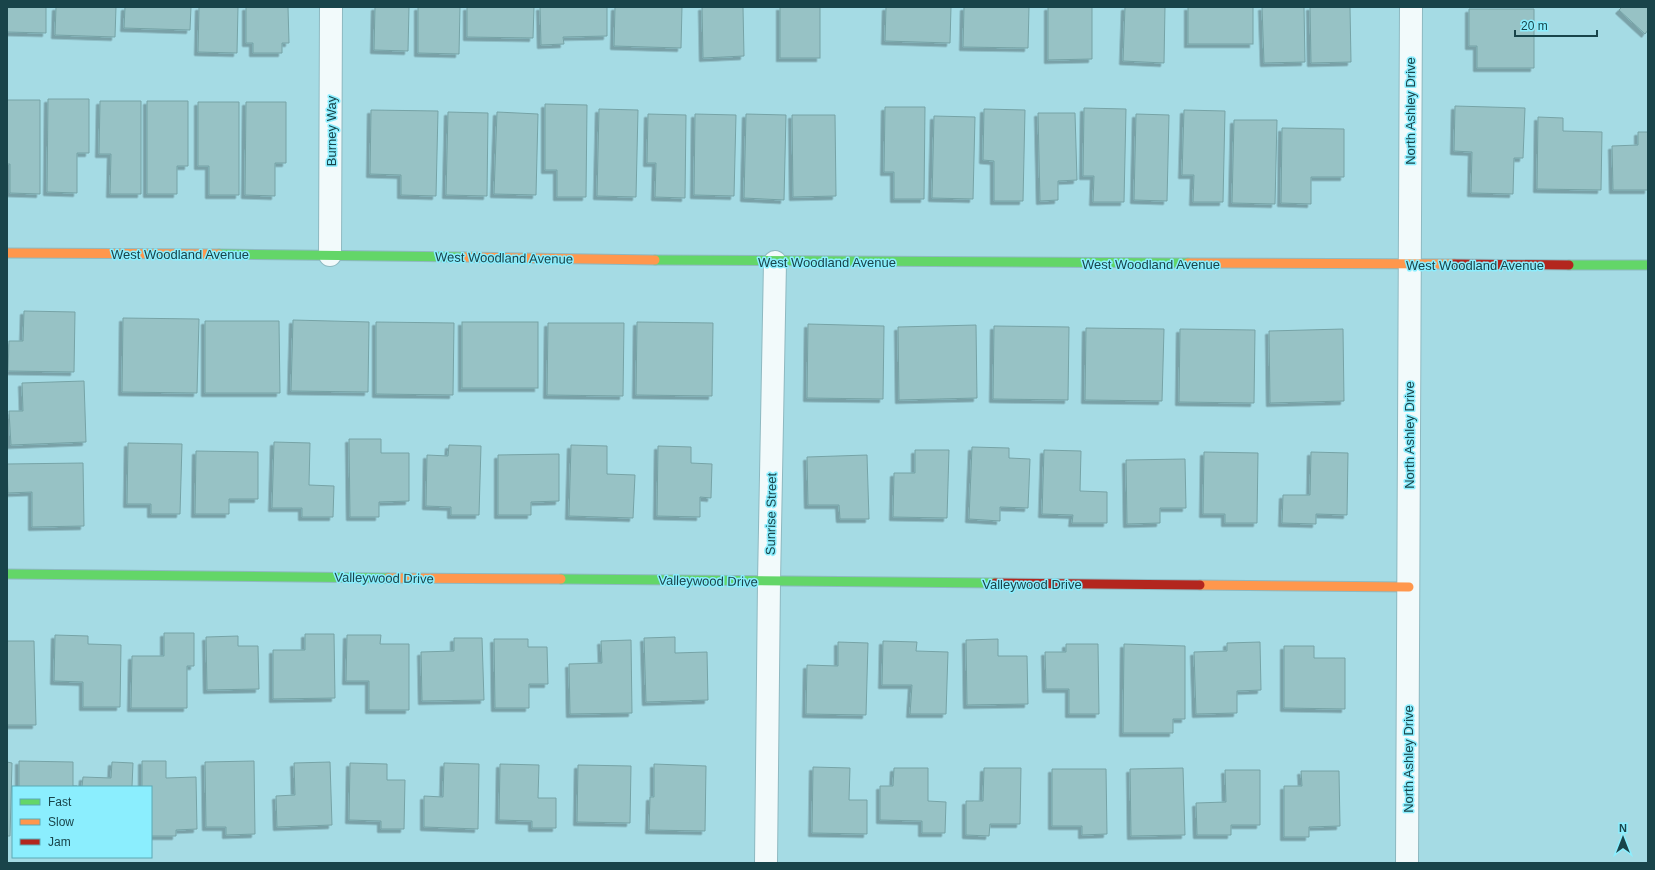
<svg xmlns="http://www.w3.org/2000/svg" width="1655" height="870" viewBox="0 0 1655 870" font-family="Arial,sans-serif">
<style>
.building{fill:#97c2c5;stroke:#76a3a6;filter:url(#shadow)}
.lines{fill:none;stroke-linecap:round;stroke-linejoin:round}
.street-casing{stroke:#8eb9c1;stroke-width:24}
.fast-casing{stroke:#8eb9c1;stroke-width:11}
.slow-casing{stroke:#8eb9c1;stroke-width:11}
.jam-casing{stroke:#8eb9c1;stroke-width:11}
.street{stroke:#f2fafb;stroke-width:22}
.fast{stroke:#63d668;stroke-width:9}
.slow{stroke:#ff974d;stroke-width:9}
.jam{stroke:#b3261e;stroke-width:9}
.labels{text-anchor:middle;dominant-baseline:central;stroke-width:3;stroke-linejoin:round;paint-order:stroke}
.street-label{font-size:13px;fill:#19444a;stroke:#8beefe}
</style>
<defs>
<filter id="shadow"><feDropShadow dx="-3.5" dy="3.5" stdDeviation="0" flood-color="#0004"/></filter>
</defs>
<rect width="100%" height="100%" fill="#a5dbe4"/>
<g class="building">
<polygon points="7,7 46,7 46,33 7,32"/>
<polygon points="56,7 116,7 115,37 55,35"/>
<polygon points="125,7 191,7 190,30 124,28"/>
<polygon points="199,7 238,7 237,53 198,52"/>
<polygon points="246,7 288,7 289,43 282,43 282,53 253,53 253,43 246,43"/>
<polygon points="375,7 409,7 408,51 374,50"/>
<polygon points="418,7 460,7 459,54 418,53"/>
<polygon points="467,7 534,7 533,38 467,37"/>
<polygon points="540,7 607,7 607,36 563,37 564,44 541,45"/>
<polygon points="615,7 682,7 681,48 614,46"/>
<polygon points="702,7 743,7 744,56 703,58"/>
<rect x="780" y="7" width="40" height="51"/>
<polygon points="886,7 951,7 950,43 885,41"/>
<polygon points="964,7 1029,7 1028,48 963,47"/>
<polygon points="1048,7 1092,7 1092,59 1048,60"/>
<polygon points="1125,7 1165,7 1164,63 1123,61"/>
<rect x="1188" y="7" width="65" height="37"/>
<polygon points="1262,7 1304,7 1305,62 1264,63"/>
<polygon points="1310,7 1350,7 1351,62 1311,63"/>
<polygon points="1622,7 1648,7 1648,30 1645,34 1619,10"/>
<polygon points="1469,9 1534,9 1534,68 1477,68 1477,46 1469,46"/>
<polygon points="48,99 89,99 89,153 77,153 77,193 47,192"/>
<polygon points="7,100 40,100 40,194 10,193 10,164 7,164"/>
<polygon points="100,101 141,101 141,194 110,194 111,154 99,154"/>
<polygon points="147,101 188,101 188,166 177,166 177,194 147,194"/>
<polygon points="198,102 239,102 239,195 209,195 209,166 198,166"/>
<polygon points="246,102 286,102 286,163 275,163 275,196 245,195"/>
<polygon points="545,104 587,105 586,197 557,197 557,170 545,170"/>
<polygon points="1455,106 1525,108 1523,158 1514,158 1513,194 1471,193 1472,152 1454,151"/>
<polygon points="885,107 925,107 924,199 894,199 894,172 884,172"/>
<polygon points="1084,108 1126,109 1124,202 1093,202 1094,176 1083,176"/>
<polygon points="599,109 638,110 636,197 597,196"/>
<polygon points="984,109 1025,110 1023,201 994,201 994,161 983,160"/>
<polygon points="371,110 438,111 436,196 401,195 401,175 370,174"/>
<polygon points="1184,110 1225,111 1223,202 1193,202 1194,175 1182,175"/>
<polygon points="448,112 488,113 487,196 446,195"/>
<polygon points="497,112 538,114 536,195 494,194"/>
<polygon points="1038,113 1075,113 1077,180 1058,181 1058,200 1040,201"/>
<polygon points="648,114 686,115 685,198 655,197 656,163 647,163"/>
<polygon points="695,114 736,115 734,196 694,195"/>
<polygon points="746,114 786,115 784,200 744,198"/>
<polygon points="1136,114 1169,115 1167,201 1134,200"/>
<polygon points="792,115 835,115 836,196 793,197"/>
<polygon points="934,116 975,117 973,199 932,198"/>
<polygon points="1538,117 1563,118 1563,131 1602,132 1601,190 1537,189"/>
<polygon points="1234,120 1277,120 1275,204 1232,203"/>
<polygon points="1282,128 1344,129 1344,177 1311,177 1311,204 1281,203"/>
<polygon points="1638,132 1648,132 1648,190 1613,190 1612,146 1638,145"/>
<polygon points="24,311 75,312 74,372 8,371 9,341 23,341"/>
<polygon points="123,318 199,319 197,393 122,392"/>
<polygon points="293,320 369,322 368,392 291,391"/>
<polygon points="205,321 279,321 280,393 205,393"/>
<polygon points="376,322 454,323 453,395 376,394"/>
<rect x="462" y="322" width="76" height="66"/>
<polygon points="637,322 713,323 712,396 636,395"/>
<polygon points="548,323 624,323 623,396 547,395"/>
<polygon points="808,324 884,326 883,399 807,398"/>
<polygon points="976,325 977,398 899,400 898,327"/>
<polygon points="994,326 1069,327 1068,400 993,399"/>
<polygon points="1086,328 1164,329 1162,401 1085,400"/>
<polygon points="1180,329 1255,330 1254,403 1179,402"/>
<polygon points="1343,329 1344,401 1270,403 1269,331"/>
<polygon points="84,381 86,442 11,445 9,411 23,411 22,383"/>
<polygon points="349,439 381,439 381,453 409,453 409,501 379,502 379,517 350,517"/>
<polygon points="274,442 310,443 309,485 334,486 333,517 302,517 302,508 272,508"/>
<polygon points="128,443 182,444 180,514 151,514 151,504 127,504"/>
<polygon points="449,445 481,446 479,515 451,515 451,507 426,506 427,455 448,456"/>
<polygon points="571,445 607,446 607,474 635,475 633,518 569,516"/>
<polygon points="658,446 691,447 691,463 712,464 711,498 700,497 700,517 657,516"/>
<polygon points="972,447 1009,448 1009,458 1030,459 1028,508 1000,507 1000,521 969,519"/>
<polygon points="915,450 949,450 947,518 893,517 894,473 915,473"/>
<polygon points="1044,450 1081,451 1080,491 1107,492 1107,523 1072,523 1073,515 1042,514"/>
<polygon points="196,451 258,452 258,499 229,499 229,514 195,514"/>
<polygon points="1204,452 1258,453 1257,523 1225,523 1225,514 1203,514"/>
<polygon points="1311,452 1348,453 1347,515 1316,514 1316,524 1282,523 1283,495 1310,495"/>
<polygon points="559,454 559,501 531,502 531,515 498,515 498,455"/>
<polygon points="867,455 869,519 840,519 839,505 808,505 807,457"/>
<polygon points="1185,459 1186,508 1160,508 1160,523 1127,524 1126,460"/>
<polygon points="83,463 84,526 32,527 32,492 8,493 7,464"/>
<polygon points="164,633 194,633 194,666 187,666 187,708 131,708 132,656 164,656"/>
<polygon points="305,634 334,634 335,698 273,699 273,650 305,650"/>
<polygon points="55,635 88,636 88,644 121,645 120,707 83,707 83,682 54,681"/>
<polygon points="347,635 381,635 380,644 409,644 409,710 369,710 369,681 346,681"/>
<polygon points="238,636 238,646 258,646 259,689 207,690 206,637"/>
<polygon points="675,637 675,653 707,652 708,700 646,702 644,638"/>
<polygon points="454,638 482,638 484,700 422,701 421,652 454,651"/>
<polygon points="494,639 528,639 528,647 547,647 548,684 529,684 529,708 495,708"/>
<polygon points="998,639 998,656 1027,656 1028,704 967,705 966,640"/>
<polygon points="631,640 632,713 570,714 569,664 602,663 601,641"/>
<polygon points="7,641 34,641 36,725 7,725"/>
<polygon points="883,641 917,642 916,651 948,652 946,714 910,714 912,685 882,685"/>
<polygon points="838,642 868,643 866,715 806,714 807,665 838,666"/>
<polygon points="1260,642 1261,690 1237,691 1237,713 1196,714 1194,652 1227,651 1227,643"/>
<polygon points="1066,644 1098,644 1099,714 1069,714 1069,689 1046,689 1045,652 1066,652"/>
<polygon points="1124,644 1185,646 1185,719 1173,719 1173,733 1123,733"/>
<polygon points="1284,646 1314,646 1314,658 1345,658 1345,709 1284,708"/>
<polygon points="19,761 73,762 73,786 77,786 77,787 19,787"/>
<polygon points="142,761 166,761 166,778 196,777 197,829 176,830 176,836 151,836 151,787 142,787"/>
<polygon points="254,761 255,834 226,835 226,827 206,827 205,762"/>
<polygon points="7,762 12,763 10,836 7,836"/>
<polygon points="112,762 133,763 132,787 82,787 83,777 111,778"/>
<polygon points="330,762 332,825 277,827 276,796 295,795 294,763"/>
<polygon points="350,763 387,764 387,780 405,780 404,829 381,829 381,821 349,820"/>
<polygon points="444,763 479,764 478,829 424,827 424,796 443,797"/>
<polygon points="500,764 539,765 538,798 556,798 556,828 532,828 532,821 499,820"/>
<polygon points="654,764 706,766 705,831 649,830 650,797 654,797"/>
<polygon points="578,765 631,766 630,823 577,822"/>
<polygon points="813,767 850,768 849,800 867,800 867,834 812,833"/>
<polygon points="894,768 928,768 928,801 946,802 945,833 922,833 922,821 880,820 880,786 893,786"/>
<polygon points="984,768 1021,768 1020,824 990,824 989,836 966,835 966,801 983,801"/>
<polygon points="1183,768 1185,835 1131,836 1130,769"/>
<polygon points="1052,769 1106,769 1107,834 1082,835 1082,826 1052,826"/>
<polygon points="1225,770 1260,770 1260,825 1231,825 1231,835 1197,835 1196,803 1226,802"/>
<polygon points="1301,771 1339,771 1340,826 1309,827 1309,837 1284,837 1284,786 1302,786"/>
</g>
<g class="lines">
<g class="street-casing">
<g id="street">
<polyline points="330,255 331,7"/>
<polyline points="766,863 769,582 775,262"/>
<polyline points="1407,863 1411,7"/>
</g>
</g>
<g class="fast-casing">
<g id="fast">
<polyline points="219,254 464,257"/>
<polyline points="655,260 1188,263"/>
<polyline points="1569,265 1648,265"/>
<polyline points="7,574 388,578"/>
<polyline points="561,579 995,583"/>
</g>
</g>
<g class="slow-casing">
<g id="slow">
<polyline points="7,253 219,254"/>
<polyline points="464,257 655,260"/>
<polyline points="1188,263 1454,264"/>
<polyline points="388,578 561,579"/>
<polyline points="1200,585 1409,587"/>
</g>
</g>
<g class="jam-casing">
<g id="jam">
<polyline points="1454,264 1569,265"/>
<polyline points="995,583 1200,585"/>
</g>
</g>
<use href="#street" class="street"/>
<use href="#fast" class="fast"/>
<use href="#slow" class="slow"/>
<use href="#jam" class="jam"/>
</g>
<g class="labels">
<g class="street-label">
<text transform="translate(1410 111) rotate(-90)">North Ashley Drive</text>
<text transform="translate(331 131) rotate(-90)">Burney Way</text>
<text x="180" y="254">West Woodland Avenue</text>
<text transform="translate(504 258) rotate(1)">West Woodland Avenue</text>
<text x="827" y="262">West Woodland Avenue</text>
<text x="1151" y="264">West Woodland Avenue</text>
<text x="1475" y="265">West Woodland Avenue</text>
<text transform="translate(1409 435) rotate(-90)">North Ashley Drive</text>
<text transform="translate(771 514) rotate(-89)">Sunrise Street</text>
<text transform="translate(384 578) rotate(1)">Valleywood Drive</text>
<text transform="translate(708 581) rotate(1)">Valleywood Drive</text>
<text x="1032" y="584">Valleywood Drive</text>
<text transform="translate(1408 759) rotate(-90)">North Ashley Drive</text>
</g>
</g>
<rect width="1655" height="870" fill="none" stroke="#19444a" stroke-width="16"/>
<rect x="12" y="786" width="140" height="72" fill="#8beefe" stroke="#5daab6"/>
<rect x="20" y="799" width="20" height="6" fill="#63d668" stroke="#5daab6"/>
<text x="48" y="806" font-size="12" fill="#19444a">Fast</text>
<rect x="20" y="819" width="20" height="6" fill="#ff974d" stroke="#5daab6"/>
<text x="48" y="826" font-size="12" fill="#19444a">Slow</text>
<rect x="20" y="839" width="20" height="6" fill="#b3261e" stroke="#5daab6"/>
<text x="48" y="846" font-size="12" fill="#19444a">Jam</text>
<g transform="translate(1623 838)" stroke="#8beefe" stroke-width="3" paint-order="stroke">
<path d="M0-3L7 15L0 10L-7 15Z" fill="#19444a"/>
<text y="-6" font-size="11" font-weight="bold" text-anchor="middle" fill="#19444a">N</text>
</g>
<path d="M1515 30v6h82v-6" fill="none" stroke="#19444a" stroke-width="2"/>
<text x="1521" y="30" font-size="12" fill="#19444a" stroke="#8beefe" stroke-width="3" paint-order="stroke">20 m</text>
</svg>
